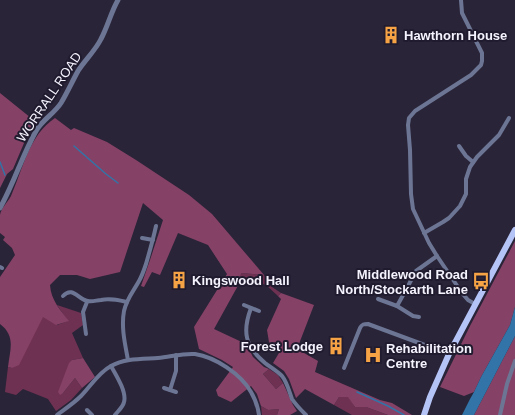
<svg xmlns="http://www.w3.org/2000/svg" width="515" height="415" viewBox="0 0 515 415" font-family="Helvetica,sans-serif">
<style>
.green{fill:#6f3152}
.forest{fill:#864166}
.water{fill:#3274a8}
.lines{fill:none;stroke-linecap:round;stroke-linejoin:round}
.stream{stroke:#3274a8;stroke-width:1.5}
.minor{stroke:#6c7694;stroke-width:4}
.tertiary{stroke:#6c7694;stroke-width:5}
.primary{stroke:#b5c4f6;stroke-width:6}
.labels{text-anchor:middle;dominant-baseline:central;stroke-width:4;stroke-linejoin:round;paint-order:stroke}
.poi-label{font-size:13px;font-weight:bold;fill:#f5f3fe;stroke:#201b2e;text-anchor:start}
.street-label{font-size:13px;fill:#f5f3fe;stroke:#201b2e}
</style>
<rect width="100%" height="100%" fill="#2a2439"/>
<g class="green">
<polygon points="241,273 264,275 272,287 281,293 278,296 266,285 252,281 240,282"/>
<polygon points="57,305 81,313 83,325 72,333 83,358 72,360 63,393 75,378 82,388 71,400 56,411 48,399 23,389 16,395 5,392 8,367 12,368 46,306 57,325 68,321"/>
<polygon points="269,369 278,375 283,383 276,389 263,374"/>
<polygon points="339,397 349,397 355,407 366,407 388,415 352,415 334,405"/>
<polygon points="261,406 268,410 279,409 277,415 262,415"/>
</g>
<g class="forest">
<polygon points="0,93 36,122 27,136 13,169 7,174 0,188"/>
<path d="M55,118L71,130L74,128L107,142L136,160L189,195L212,214L264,275L241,273L240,282L214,329L246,344L253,357L264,367L269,369L263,374L276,389L283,383L293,405L297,411L290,415H277L279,409L268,410L261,406L257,394L251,386L231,402L218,396L216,390L233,367L222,360L199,349L194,327L227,274L208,245L178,233L160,275L152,272L144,287L141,286L150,260L163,220L143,203L120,272L90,279L77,275H60L50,285C51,300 60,310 69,321L56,325L43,317L19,365L12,368L8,367C10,350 16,336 0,324V277L15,255L12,248L3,240L5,237L0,233C0,227 0,220 0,215C1,208 8,202 11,196C23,169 29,135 55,118Z"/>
<polygon points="515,241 515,307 510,325 481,377 474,392 464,396 440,387 470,326"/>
<polygon points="281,293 314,305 297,349 318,361 315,372 380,400 392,403 412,415 388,415 366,407 355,407 348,397 339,397 334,405 305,389 296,398 289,379 284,371 273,363 279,353 269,342 267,330 281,299 278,296"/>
<polygon points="515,336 515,415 474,415 513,340"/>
<polygon points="83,358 95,377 82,388 75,378 63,393 60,395 58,392 69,363 72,360"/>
</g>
<polygon class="water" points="515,307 515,336 513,340 474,415 462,415 470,399 474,392 481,377 510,325"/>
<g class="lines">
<g class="stream">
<polyline points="74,146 106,174 118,183"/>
<polyline points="0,162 5,175"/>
<polyline points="357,392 388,406 404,415"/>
</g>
<g class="minor">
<polyline points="461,0 462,13 482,53 482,61 481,65 471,75 415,111 409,118 408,125 410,150 411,194 413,209 429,243 437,256 462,293 468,300 475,304"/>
<polyline points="459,146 466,156 473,162"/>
<polyline points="424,233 443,222 449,218 460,206 466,194 466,179 470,167 477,157 499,135 509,118"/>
<polyline points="142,238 153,240"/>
<polyline points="0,267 2,268"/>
<path d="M63,296C73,285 79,301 88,301C93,302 97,300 101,300C110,298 118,300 127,302"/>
<polyline points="378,299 397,306 413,316 419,317"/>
<polyline points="244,305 259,311"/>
<polyline points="397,306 407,288 416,271 437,256"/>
<path d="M251,308C242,332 245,346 265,363C270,367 277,371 282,376C287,382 289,391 292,399C296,405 301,410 306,415"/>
<polyline points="86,334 83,312 87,302"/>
<path d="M128,360C125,344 121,327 124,311C127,298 133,292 139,281C142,276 144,270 146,264C150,250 153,240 156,226"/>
<path d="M111,366C116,375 127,392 124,402C123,407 118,411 115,415"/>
<path d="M344,368L360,328C362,324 364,324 368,324L449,354"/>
<polyline points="164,388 176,392"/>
<polyline points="170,390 176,371 176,355"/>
<polyline points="87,410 92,415"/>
<path d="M57,415C65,409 74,403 81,396C91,386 98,373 111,366C125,358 142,359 158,358C170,357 183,353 195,354C215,357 241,374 251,392C255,399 258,407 259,415"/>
<polyline points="500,415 507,384 515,361"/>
</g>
<path class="tertiary" d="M0,208C14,183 22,156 36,131C42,120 54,114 61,103C67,93 72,82 78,71C85,60 95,51 101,39C108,26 111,12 118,0"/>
<polyline class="primary" points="424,415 430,397 449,354 515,230"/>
</g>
<defs>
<g id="building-bare" transform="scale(1.38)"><path d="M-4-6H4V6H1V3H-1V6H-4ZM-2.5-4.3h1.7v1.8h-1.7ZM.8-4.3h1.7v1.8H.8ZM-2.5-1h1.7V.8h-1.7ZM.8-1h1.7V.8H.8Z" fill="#f5a345" stroke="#201b2e" stroke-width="2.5" paint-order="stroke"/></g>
<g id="bus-bare" transform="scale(1.38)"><path d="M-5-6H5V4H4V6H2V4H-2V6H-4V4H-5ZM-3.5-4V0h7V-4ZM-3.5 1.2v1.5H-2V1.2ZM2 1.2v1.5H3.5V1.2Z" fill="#f5a345" stroke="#201b2e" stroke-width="2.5" paint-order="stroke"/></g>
<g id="hospital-bare" transform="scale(1.38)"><path d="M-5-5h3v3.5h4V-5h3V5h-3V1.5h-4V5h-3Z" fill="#f5a345" stroke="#201b2e" stroke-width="2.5" paint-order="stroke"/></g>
</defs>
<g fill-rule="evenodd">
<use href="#building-bare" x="391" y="35"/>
<use href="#building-bare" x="179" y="280"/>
<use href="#bus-bare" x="481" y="281"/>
<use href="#building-bare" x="336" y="346"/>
<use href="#hospital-bare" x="373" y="355"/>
</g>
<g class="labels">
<g class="poi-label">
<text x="404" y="35">Hawthorn House</text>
<text x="468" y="274" text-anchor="end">Middlewood Road<tspan x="468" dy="15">North/Stockarth Lane</tspan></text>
<text x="192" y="280">Kingswood Hall</text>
<text x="323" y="346" text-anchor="end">Forest Lodge</text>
<text x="386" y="348">Rehabilitation<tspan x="386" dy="15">Centre</tspan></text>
</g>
<g class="street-label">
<text transform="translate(49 97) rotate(-56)">WORRALL ROAD</text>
</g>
</g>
</svg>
